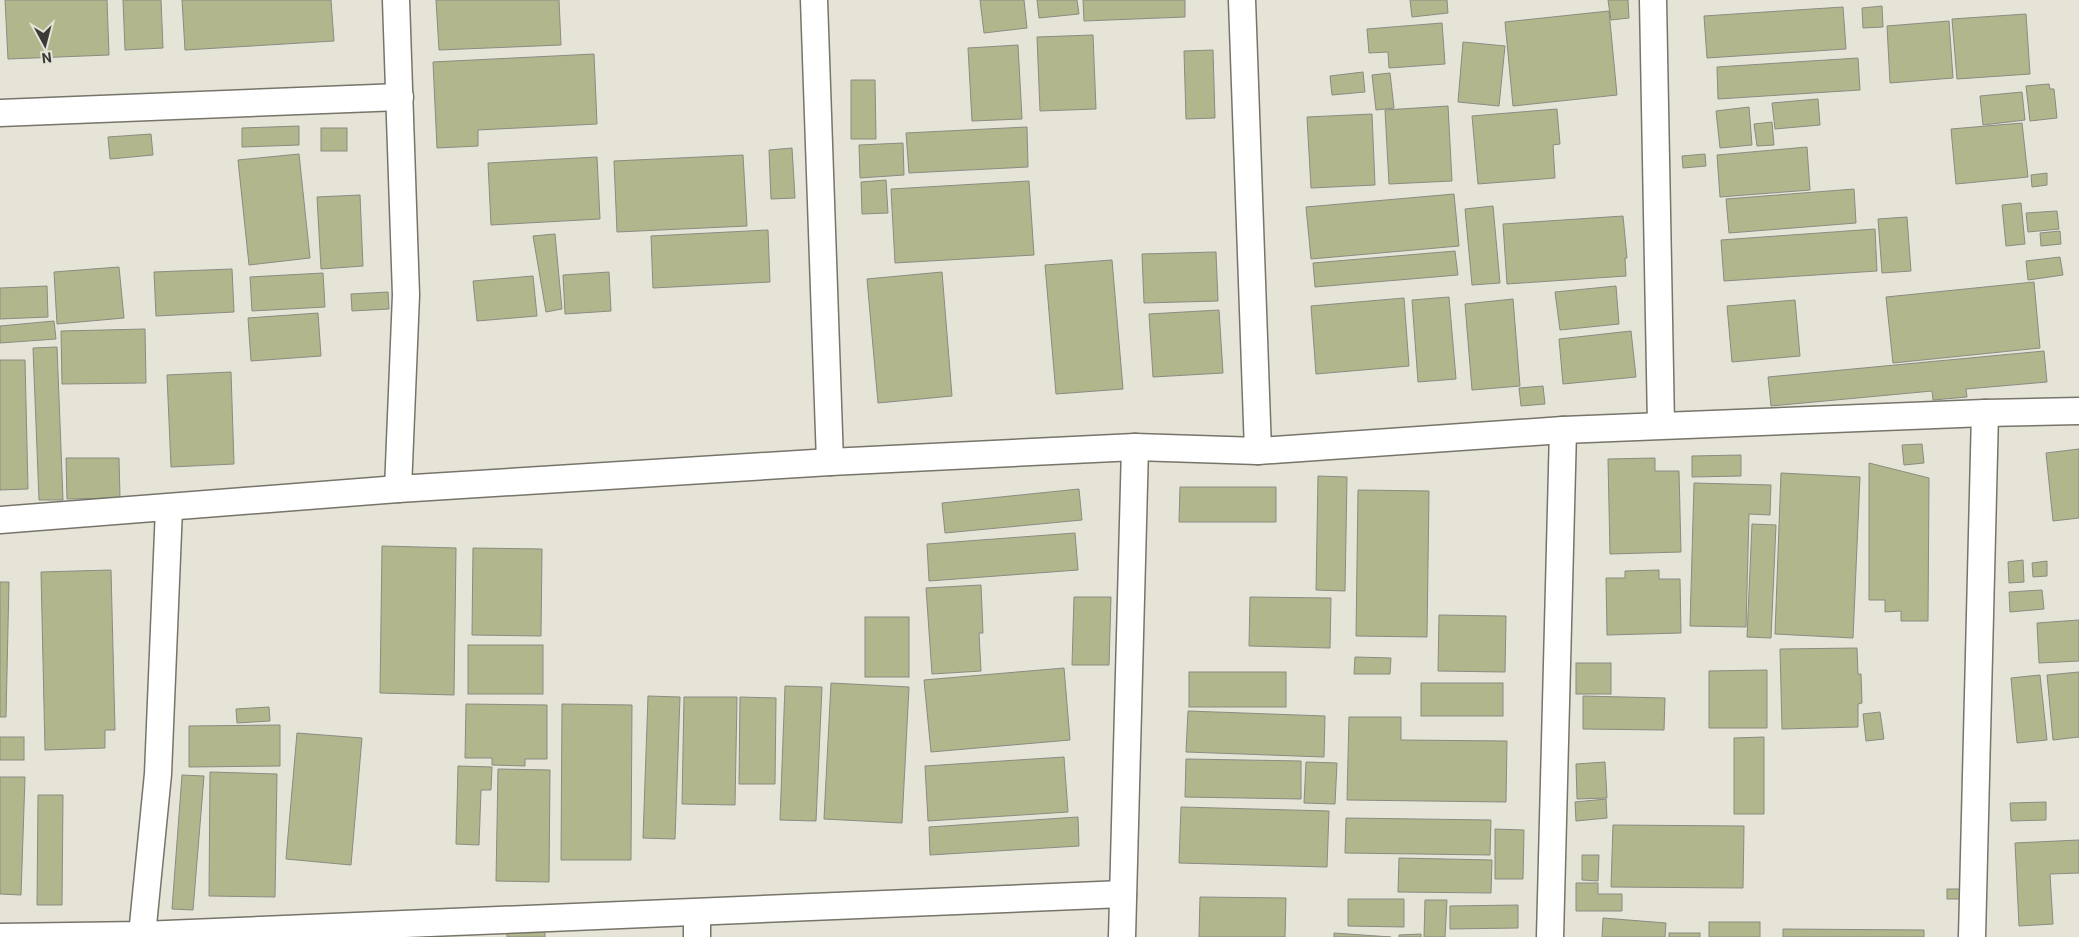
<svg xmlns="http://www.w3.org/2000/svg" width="2079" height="937" viewBox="0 0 2079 937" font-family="Roboto,sans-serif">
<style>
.building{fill:#b1b68c;stroke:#8a8c81}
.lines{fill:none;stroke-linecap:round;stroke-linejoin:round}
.street-casing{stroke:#77746a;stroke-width:29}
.street{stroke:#fff;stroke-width:26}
</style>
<rect width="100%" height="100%" fill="#e6e3d7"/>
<g class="building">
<polygon points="5,0 107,0 109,55 8,59"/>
<polygon points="123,0 161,0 163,48 125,50"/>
<polygon points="182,0 331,0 334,41 185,50"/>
<polygon points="436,0 559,0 561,45 439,50"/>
<polygon points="980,0 1024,0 1027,28 984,33"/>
<polygon points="1037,0 1077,0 1079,14 1039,18"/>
<polygon points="1083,0 1185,0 1185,17 1084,21"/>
<polygon points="1410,0 1447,0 1448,13 1412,17"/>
<polygon points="1608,0 1628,0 1629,18 1611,20"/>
<polygon points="1882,6 1883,27 1863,28 1862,8"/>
<polygon points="1843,7 1846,49 1707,58 1704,16"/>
<polygon points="1609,11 1617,95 1513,106 1505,22"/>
<polygon points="2026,14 2030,74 1957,79 1952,19"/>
<polygon points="1949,21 1953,78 1890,83 1887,26"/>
<polygon points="1442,23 1445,64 1389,68 1388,52 1369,53 1367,29"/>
<polygon points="1093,35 1096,109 1040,111 1037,37"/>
<polygon points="1463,42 1505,46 1499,106 1458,102"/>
<polygon points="1018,45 1022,119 972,121 968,48"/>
<polygon points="1213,50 1215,118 1186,119 1184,51"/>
<polygon points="594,54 597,124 478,130 478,146 437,148 433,62"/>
<polygon points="1858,58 1860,90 1718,99 1717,67"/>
<polygon points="1363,72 1365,92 1332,95 1330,76"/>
<polygon points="1390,73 1394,108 1376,110 1372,75"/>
<polygon points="851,80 875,80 876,139 851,139"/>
<polygon points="2049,84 2050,89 2054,89 2057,118 2030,121 2026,86"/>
<polygon points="2022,92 2025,120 1983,125 1980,96"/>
<polygon points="1818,99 1820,125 1775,129 1772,103"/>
<polygon points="1448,106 1452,181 1389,184 1385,110"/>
<polygon points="1749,107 1752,145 1720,148 1716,111"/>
<polygon points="1557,109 1560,144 1553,145 1555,178 1478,184 1472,116"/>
<polygon points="1372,114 1375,185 1311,188 1307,117"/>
<polygon points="1772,122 1774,145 1757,146 1754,124"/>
<polygon points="2022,123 2028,177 1956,184 1951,129"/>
<polygon points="299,126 299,145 242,147 242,128"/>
<polygon points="1027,127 1028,167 909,173 906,133"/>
<rect x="321" y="128" width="26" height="23"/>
<polygon points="151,134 153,155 110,159 108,137"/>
<polygon points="903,143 904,175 860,178 859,145"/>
<polygon points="1807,147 1810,190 1720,197 1717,155"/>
<polygon points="792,148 795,198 771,199 769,150"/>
<polygon points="299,154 310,258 249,265 238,160"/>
<polygon points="1705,154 1706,166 1683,168 1682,156"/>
<polygon points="743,155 747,226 617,232 614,161"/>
<polygon points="597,157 600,219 491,225 488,163"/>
<polygon points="2047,173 2047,185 2032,187 2031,175"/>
<polygon points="886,180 888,213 862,214 861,182"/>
<polygon points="1029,181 1034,255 895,263 891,189"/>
<polygon points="1854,189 1856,223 1729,233 1726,199"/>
<polygon points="1454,194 1459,246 1311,259 1306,207"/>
<polygon points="360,195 363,266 321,269 317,197"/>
<polygon points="2021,203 2025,244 2006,246 2002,205"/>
<polygon points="1493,206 1500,283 1472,285 1465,209"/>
<polygon points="2057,211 2059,229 2028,232 2026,213"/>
<polygon points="1623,216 1627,258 1625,258 1626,276 1507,284 1503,224"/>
<polygon points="1907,217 1911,271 1882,273 1878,219"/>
<polygon points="1875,229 1877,271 1724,281 1721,240"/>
<polygon points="768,230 770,282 653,288 651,236"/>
<polygon points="2060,231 2061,244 2041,246 2040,233"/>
<polygon points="555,234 562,309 546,312 533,236"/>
<polygon points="1455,251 1458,275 1315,287 1313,263"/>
<polygon points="1216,252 1218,301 1144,303 1142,254"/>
<polygon points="2060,257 2063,275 2028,280 2026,261"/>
<polygon points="1112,260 1123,389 1056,394 1045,265"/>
<polygon points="119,267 124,318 57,324 54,272"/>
<polygon points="232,269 234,312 156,316 154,272"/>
<polygon points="609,272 611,311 565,314 563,275"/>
<polygon points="942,272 952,396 878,403 867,279"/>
<polygon points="323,273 325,307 252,311 250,277"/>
<polygon points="533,276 537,316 477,321 473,281"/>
<polygon points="2034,282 2040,348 1893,363 1886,297"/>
<polygon points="47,286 48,317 0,319 0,288"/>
<polygon points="1616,286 1619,324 1560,330 1555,292"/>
<polygon points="388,292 389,309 352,311 351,294"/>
<polygon points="1449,297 1456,379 1418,382 1412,300"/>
<polygon points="1404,298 1409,366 1316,374 1311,306"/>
<polygon points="1513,299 1520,386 1472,390 1465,304"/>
<polygon points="1795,300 1800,356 1732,362 1727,306"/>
<polygon points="1219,310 1223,373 1153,377 1149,314"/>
<polygon points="318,313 321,356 251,361 248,318"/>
<polygon points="54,321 56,339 0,343 0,326"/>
<polygon points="145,329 146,383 62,384 61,331"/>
<polygon points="1631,331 1636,377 1563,384 1559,339"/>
<polygon points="57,347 63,500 39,500 33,348"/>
<polygon points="2044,351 2047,382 1966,389 1967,397 1933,400 1932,391 1771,406 1768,377"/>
<polygon points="0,360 25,360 28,489 0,490"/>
<polygon points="231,372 234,464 171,467 167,375"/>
<polygon points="1543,386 1545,404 1521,406 1519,388"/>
<polygon points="1922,444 1924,463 1904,465 1902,445"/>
<polygon points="2079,449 2079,518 2053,521 2046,453"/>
<polygon points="1741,455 1741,476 1692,477 1692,456"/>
<polygon points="66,458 119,458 120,498 67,499"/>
<polygon points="1655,458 1655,471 1679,471 1681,552 1610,554 1608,459"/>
<polygon points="1869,463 1929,478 1928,621 1901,621 1901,611 1885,612 1885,600 1869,600"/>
<polygon points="1781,473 1860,477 1853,638 1775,634"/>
<polygon points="1318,476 1347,477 1345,591 1316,590"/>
<polygon points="1694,483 1771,485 1770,515 1749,514 1746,627 1690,626"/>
<polygon points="1180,487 1276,487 1276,522 1179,522"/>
<polygon points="1079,489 1082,520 945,533 942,503"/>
<polygon points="1358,490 1429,491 1427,637 1356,636"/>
<polygon points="1752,524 1776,525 1771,638 1747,637"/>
<polygon points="1075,533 1078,570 929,581 927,544"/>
<polygon points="382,546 456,548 454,695 380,693"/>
<polygon points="473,548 542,549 541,636 472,635"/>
<polygon points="2023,560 2024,582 2009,583 2008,562"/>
<polygon points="2047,561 2047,576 2033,577 2032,563"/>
<polygon points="111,570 115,730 105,730 105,748 45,750 41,572"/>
<polygon points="1659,570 1659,579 1680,579 1681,633 1607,635 1606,578 1625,578 1625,571"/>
<polygon points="0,582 9,582 6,717 0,717"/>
<polygon points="981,585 983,633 979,633 981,671 932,674 926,588"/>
<polygon points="2042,590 2044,609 2010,612 2009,592"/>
<polygon points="1074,597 1111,597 1109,665 1072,665"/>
<polygon points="1250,597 1331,598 1330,648 1249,646"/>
<polygon points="1439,615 1506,616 1505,672 1438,671"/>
<rect x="865" y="617" width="44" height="60"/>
<polygon points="2079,620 2079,661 2039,663 2037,623"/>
<rect x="468" y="645" width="75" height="49"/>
<polygon points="1857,648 1858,674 1861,674 1862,703 1858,704 1858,727 1782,729 1780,649"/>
<polygon points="1355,657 1391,658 1390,674 1354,674"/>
<rect x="1576" y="663" width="35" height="31"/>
<polygon points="1064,668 1070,740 931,752 924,680"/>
<polygon points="1767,670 1767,728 1709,728 1709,671"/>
<rect x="1189" y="672" width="97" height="35"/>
<polygon points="2079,672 2079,737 2053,740 2047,675"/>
<polygon points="2040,675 2047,740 2017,743 2011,678"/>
<polygon points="831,683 909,687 902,823 824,819"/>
<rect x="1421" y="683" width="82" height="33"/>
<polygon points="785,686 822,687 816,821 780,820"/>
<polygon points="648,696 680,697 675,839 643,838"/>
<polygon points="1583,696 1665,698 1664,730 1583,729"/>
<polygon points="684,697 737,697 735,805 682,804"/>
<polygon points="740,697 776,698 775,784 739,784"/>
<polygon points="466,704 547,705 547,759 525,759 525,766 492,765 492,758 465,758"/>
<polygon points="562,704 632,705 631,860 561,860"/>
<polygon points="269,707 270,721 237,723 236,709"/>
<polygon points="1188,711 1325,716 1324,757 1186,752"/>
<polygon points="1880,712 1884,739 1866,741 1863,714"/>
<polygon points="1349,717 1401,717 1401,740 1507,741 1506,802 1347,800"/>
<polygon points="280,725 280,766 189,767 189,726"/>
<polygon points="297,733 362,738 351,865 286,859"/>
<rect x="0" y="737" width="24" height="23"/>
<polygon points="1764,737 1764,814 1734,814 1734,738"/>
<polygon points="1064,757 1068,812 928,821 925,766"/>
<polygon points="1186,759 1301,761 1301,799 1185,797"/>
<polygon points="1306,762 1337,763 1335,804 1304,803"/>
<polygon points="1605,762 1607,798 1577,799 1576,764"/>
<polygon points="458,766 492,767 491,790 481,790 479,845 456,844"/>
<polygon points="498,769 550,770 549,882 496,881"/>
<polygon points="210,772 277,774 275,897 209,896"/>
<polygon points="182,775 204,776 193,910 172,909"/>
<polygon points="0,777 25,777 21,895 0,894"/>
<polygon points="38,795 63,795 62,905 37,905"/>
<polygon points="1606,799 1607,818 1576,821 1575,802"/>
<polygon points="2046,802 2046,820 2011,821 2010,803"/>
<polygon points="1181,807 1329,811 1327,867 1179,863"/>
<polygon points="1078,817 1079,846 930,855 929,827"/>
<polygon points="1346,818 1491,820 1490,855 1345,853"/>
<polygon points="1613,825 1744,826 1743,888 1611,887"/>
<polygon points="1495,829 1524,830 1523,879 1495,879"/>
<polygon points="2079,840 2079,873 2050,874 2053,924 2019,926 2015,843"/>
<polygon points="1582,855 1599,855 1598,881 1582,880"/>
<polygon points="1399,858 1492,860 1491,893 1398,892"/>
<polygon points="1576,883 1598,883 1598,894 1622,894 1622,911 1576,911"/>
<rect x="1947" y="889" width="16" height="10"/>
<polygon points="1200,897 1286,898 1285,937 1199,937"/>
<polygon points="1348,899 1404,899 1404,927 1348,926"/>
<polygon points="1425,900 1447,900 1445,937 1424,937"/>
<polygon points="1518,905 1518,928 1450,929 1450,906"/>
<polygon points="1603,918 1666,923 1665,937 1602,937"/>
<rect x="1709" y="922" width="51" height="15"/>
<polygon points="1783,929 1924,930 1924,937 1783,937"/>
<polygon points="545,931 545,937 507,937 507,933"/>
<polygon points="1334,933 1391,937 1334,937"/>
<rect x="1669" y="933" width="31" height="4"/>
<polygon points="1421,934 1421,937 1399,937 1399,935"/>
</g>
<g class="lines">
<g class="street-casing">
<g id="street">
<polyline points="396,0 406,295 398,489"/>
<polyline points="814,0 830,462"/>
<polyline points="1242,0 1258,451"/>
<polyline points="1653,0 1661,425"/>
<polyline points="0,113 400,97"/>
<polyline points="0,520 398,489 830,462 1135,447 1258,451 1563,430 1985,413 2079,411"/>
<polyline points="142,935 158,774 169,508"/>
<polyline points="0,937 142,935 1123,894"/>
<polyline points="697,937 697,913"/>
<polyline points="1122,937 1135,447"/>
<polyline points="1550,937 1563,430"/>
<polyline points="1972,937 1985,413"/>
</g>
</g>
<use href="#street" class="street"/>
</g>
<g transform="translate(45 45) rotate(173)" stroke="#e6e3d7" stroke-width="4" paint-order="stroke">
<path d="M0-4L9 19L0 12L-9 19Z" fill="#3c3a36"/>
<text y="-8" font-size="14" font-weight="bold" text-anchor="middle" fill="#3c3a36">N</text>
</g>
</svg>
